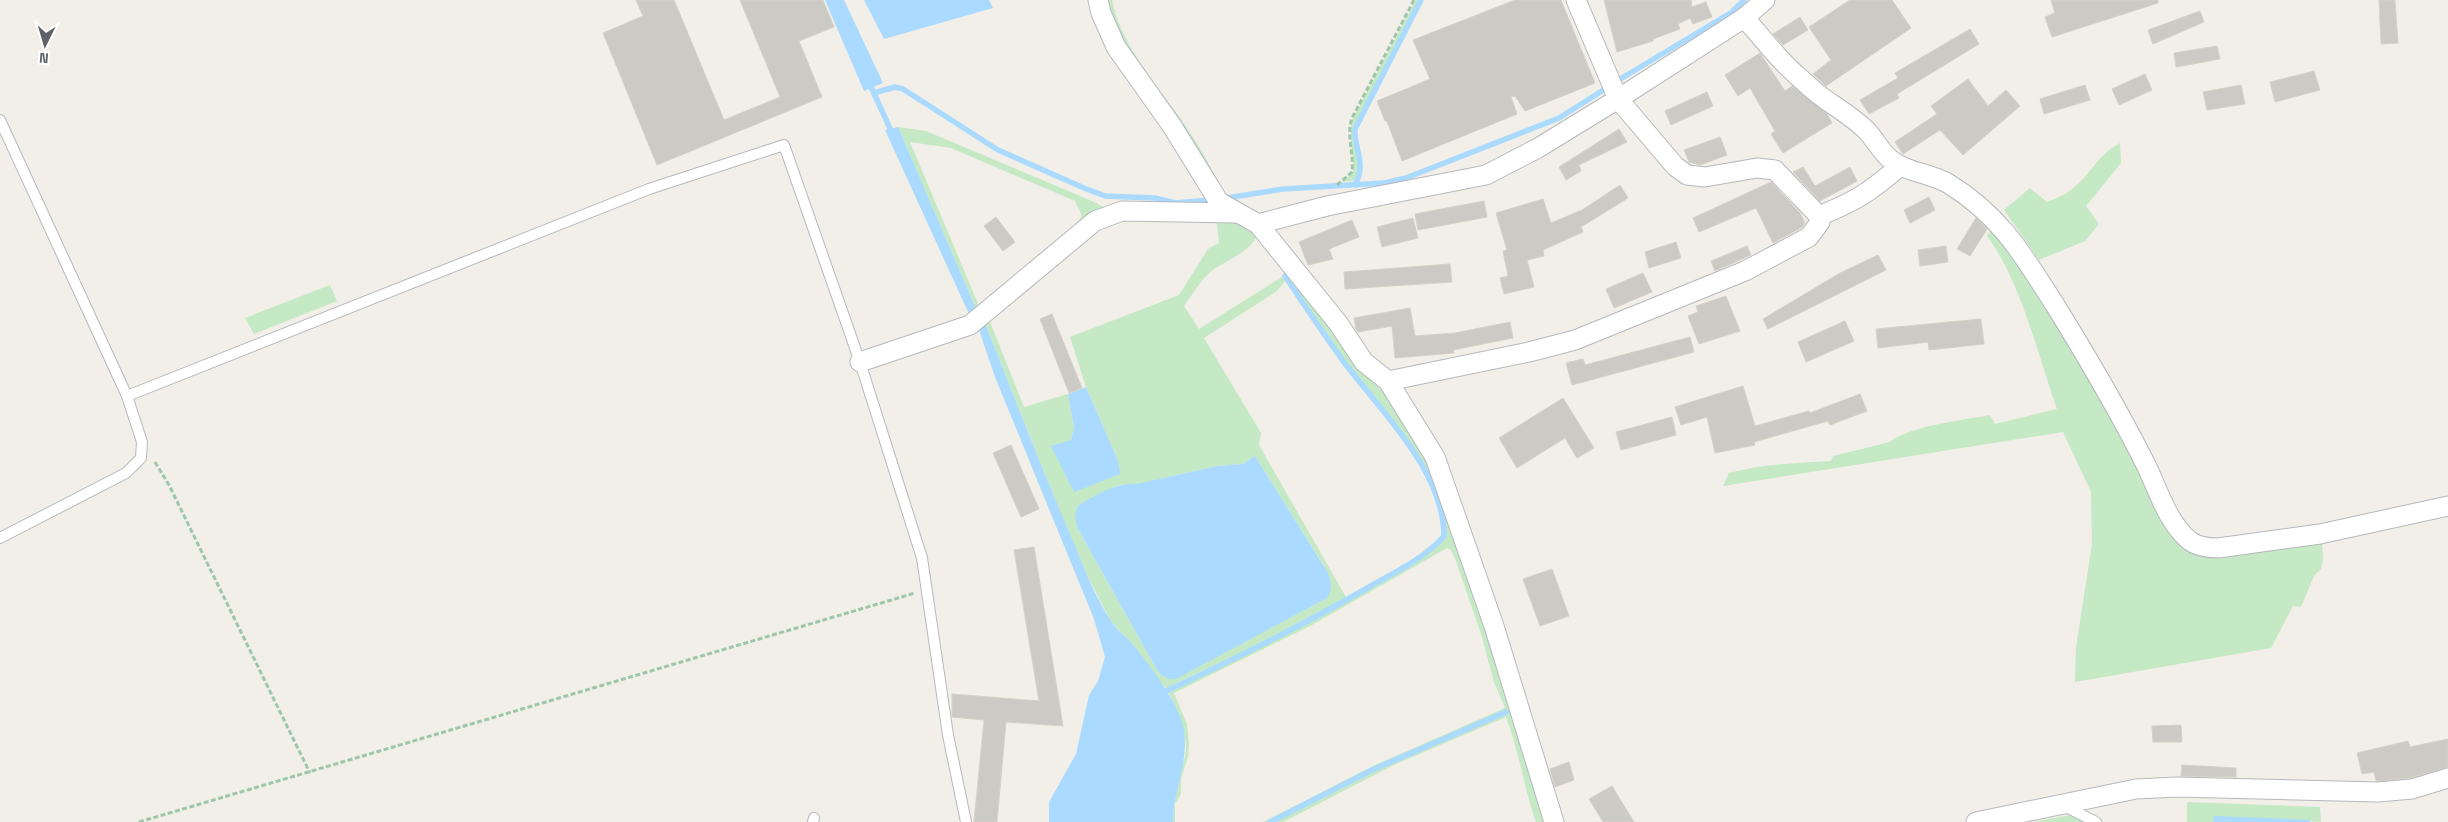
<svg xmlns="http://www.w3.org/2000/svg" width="2448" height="822" viewBox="0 0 2448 822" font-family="'Space Grotesk',sans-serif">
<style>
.green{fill:#c5e8c5;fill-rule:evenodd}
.water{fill:#aadaff}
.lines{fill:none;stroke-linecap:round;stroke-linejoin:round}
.stream{stroke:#aadaff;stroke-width:5.5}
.building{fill:#cccac5;stroke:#d6d1c6}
.lane-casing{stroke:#b5b8bc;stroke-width:12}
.street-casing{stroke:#b5b8bc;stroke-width:21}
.path{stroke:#9cc7a9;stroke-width:3;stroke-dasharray:5 2.5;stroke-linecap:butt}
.lane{stroke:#fff;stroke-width:10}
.street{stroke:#fff;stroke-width:19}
</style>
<rect width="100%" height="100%" fill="#f1efe8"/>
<g class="green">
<path d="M1104,0H1112C1121,46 1159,87 1185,125C1200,147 1213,170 1224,194L1133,64Z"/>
<path d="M1416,0H1419L1354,129C1353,147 1366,164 1354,181L1341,182L1353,173C1355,154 1347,136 1353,118Z"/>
<polygon points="898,127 926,131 1092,201 1106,208 1067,235 1082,216 1075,201 951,148 910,142 979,306 976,309"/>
<path d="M2120,143L2121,163L2086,206L2099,224L2085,241L2039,260L2004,210L2030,188L2047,202C2056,198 2065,195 2072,189C2091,175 2096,156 2120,143Z"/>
<path d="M1216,215H1226L1258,232C1252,254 1223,260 1208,274C1199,283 1192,295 1184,306L1199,329L1282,277L1285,281L1277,291L1204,338L1261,433L1259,445L1347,599L1262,643L1166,688L1161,684L1130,641L1111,622L1077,555L984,321L989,319L1024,407L1068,394L1074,427L1071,440L1051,447L1118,461L1086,387L1070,337L1179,295L1208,249L1219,243ZM1255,456L1324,566L1327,598L1176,678L1169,679L1161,675L1156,668L1078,529C1093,507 1105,481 1136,484L1218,466L1243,464Z"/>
<path d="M1994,226L2060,323L2149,488L2210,557L2236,556L2322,540L2323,561L2321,569L2314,576L2301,607L2293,606L2271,648L2075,682L2076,647L2092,544L2091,492L2063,432L1723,486L1729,473C1763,464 1796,463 1831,461L1833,456L1890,442C1909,426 1964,420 1990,415L1995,424L2057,409C2038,356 2021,281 1987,236Z"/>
<path d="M1290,274L1364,372L1390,400L1419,440L1489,634L1546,822H1536C1524,788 1519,751 1506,717L1396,764L1283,822H1272L1373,771L1506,713V711L1395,758L1267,822H1263L1375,765L1505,708L1494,682L1482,637L1456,561L1451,550L1447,548L1312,625L1174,693L1187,724L1189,744L1188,756L1181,779V794L1175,804V822H1173C1173,809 1176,797 1177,784C1178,771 1187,760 1186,746C1185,726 1176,710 1168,691C1205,674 1442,562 1446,534C1447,525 1444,516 1441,508C1425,451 1380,407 1345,361C1324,334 1306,305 1287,277Z"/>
<polygon points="330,285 337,301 254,334 245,318"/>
<polygon points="2187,802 2320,807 2321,822 2214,817 2213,822 2187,822"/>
<polygon points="2070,815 2084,822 2033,822"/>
</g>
<g class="water">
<polygon points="825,0 844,0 883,83 864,91"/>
<polygon points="864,0 989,0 993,8 884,39"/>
<polygon points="898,127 976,309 969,314 885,130"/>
<path d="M984,321C1014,396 1043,472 1075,546C1085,571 1096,598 1111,621C1115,628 1123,634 1129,640C1146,660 1175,698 1182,722C1192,757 1173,788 1173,822H1049V802L1076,754L1089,695L1098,681L1105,657L1094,619L995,377L978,327Z"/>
<polygon points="1086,387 1118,461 1120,474 1074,492 1051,446 1071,440 1074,427 1068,394"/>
<path d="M1255,456L1328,573C1331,583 1333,589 1327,598L1176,679H1169L1161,675L1156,668L1078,529L1075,516L1078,506C1093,496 1118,482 1136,484L1218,466L1243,464Z"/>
<polygon points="2214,816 2310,820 2310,822 2213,822"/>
</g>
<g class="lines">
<g class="stream">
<polyline points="1622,78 1732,12 1744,0"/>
<polyline points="872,89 893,135"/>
<polyline points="874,93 895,87 903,89 998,150 1084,188 1105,196 1155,198 1175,203 1210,200"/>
<path d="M1355,185C1367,162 1354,151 1355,129L1421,0"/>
<polyline points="1227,198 1283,189 1384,183 1406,178 1559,118 1605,89"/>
<path d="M1166,691C1235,659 1303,625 1369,587C1395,572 1425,558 1444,536C1444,471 1380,410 1343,361C1323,333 1304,305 1285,276L1288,274"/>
<polyline points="1270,822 1372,770 1506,712"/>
</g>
</g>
<g class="building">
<polygon points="636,0 674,0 724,120 780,97 740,0 823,0 834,27 799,41 822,97 657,165 603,33 643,16"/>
<polygon points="1515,0 1561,0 1595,83 1525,111 1515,96 1511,97 1517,114 1402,161 1387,121 1385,121 1377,101 1430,79 1413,40"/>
<polygon points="1604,0 1691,0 1692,7 1706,2 1712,17 1693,24 1690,18 1678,24 1680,29 1653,39 1653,41 1617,52"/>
<polygon points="1850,0 1892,0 1911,28 1826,86 1813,74 1831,60 1809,27"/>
<polygon points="2051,0 2158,0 2158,3 2052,37 2045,17 2055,13"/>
<polygon points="2379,0 2395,0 2398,43 2381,44"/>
<polygon points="2200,11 2204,22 2153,44 2148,30"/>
<polygon points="1800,17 1808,30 1783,45 1773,34"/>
<polygon points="1970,29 1979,44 1897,94 1899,98 1869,114 1860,100 1898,78 1895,73"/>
<polygon points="2217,46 2220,59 2176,67 2174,53"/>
<polygon points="1760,53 1785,91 1792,86 1827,114 1832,123 1783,153 1771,134 1775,131 1750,88 1738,96 1725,75"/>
<polygon points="2314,71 2320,90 2275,102 2270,82"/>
<polygon points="2145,74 2152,90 2119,105 2112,89"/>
<polygon points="1968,79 1988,106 2006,90 2020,106 1963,155 1940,130 1903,154 1895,142 1937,114 1931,106"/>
<polygon points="2085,85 2090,100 2044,114 2040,99"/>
<polygon points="2241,85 2245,104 2207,110 2203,92"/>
<polygon points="1707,92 1713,106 1671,125 1665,111"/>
<polygon points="1619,129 1627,142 1579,165 1581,171 1566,180 1559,167"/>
<polygon points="1720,137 1727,155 1700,165 1689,162 1684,150"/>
<polygon points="1803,167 1815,186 1850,167 1857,181 1820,201 1793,172"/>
<polygon points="1771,182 1800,213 1805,223 1801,228 1773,243 1756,208 1699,232 1693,218"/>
<polygon points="1620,185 1628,198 1581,227 1583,232 1543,250 1544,256 1527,260 1534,287 1504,294 1500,278 1508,276 1503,251 1507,250 1496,213 1543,199 1551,223 1582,210"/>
<polygon points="1929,197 1935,210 1910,223 1904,210"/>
<polygon points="1484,201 1487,217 1418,230 1415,214"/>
<polygon points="996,217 1015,242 1003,251 984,226"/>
<polygon points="1413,218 1418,238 1382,247 1377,227"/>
<polygon points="1976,218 1987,229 1970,256 1957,249"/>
<polygon points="1352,220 1359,237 1329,249 1333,259 1308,265 1299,242"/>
<polygon points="1676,242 1681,258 1649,268 1645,252"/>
<polygon points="1747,246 1751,255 1715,271 1711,261"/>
<polygon points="1946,246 1948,262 1920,266 1918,250"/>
<polygon points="1878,255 1886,270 1768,329 1763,319 1840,273"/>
<polygon points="1450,264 1452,282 1345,289 1344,272"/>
<polygon points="1643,273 1652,292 1614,308 1606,289"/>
<polygon points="1726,296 1740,331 1699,344 1688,316 1698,312 1696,306"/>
<polygon points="1410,308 1415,336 1455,333 1510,322 1513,338 1453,350 1454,353 1395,358 1392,326 1358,332 1356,329 1354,318"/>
<polygon points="1052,314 1082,388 1069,393 1040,319"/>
<polygon points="1981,319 1984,344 1929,350 1928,342 1878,348 1876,329"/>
<polygon points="1845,321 1854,341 1806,362 1798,342"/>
<polygon points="1690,337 1694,352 1572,385 1566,363 1583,359 1585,365"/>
<polygon points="1743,386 1755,426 1809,411 1810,413 1860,394 1867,411 1830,425 1828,421 1754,442 1755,445 1715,453 1707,417 1681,425 1675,407"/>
<polygon points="1563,398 1594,448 1577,458 1565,438 1517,468 1499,438"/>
<polygon points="1672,417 1676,435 1621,450 1616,432"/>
<polygon points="1011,445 1039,509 1021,517 993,453"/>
<polygon points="1034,547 1063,726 1006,722 997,822 974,822 984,720 952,717 952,694 1039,701 1014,550"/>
<polygon points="1552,569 1569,616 1540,626 1523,579"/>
<polygon points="2181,725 2182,742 2153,742 2152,726"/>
<polygon points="2448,739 2448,767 2410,778 2378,781 2376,781 2374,772 2362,774 2357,753 2408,741 2410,747"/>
<polygon points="1569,762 1574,780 1555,787 1550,769"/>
<polygon points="2182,765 2236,768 2236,777 2181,776"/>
<polygon points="1612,786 1634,822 1603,822 1589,799"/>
</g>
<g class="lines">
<g class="lane-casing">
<g id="lane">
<polyline points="0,120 127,396 142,442 141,458 126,473 0,538"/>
<polyline points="127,396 649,189 784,145 860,362 922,558 948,735 966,822"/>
<polyline points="2064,806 2096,822"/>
<polyline points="813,822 814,818"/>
</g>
</g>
<g class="street-casing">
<g id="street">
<polyline points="1098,0 1101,13 1116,47 1172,126 1219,202 1258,224 1338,323 1364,362 1388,381 1435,457 1494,626 1554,822"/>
<path d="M1744,18C1756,30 1763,40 1774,52C1785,66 1799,77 1812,89C1829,104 1850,114 1866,130C1875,139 1881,152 1890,159C1907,173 1931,173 1949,184C2001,216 2023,255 2055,305C2086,355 2116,406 2143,459C2157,485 2166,522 2190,541C2198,547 2209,548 2218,548L2320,534L2448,506"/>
<path d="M1819,216C1856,201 1870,192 1900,166"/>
<polyline points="1258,224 1327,206 1486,175 1538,148 1618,99 1744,18 1765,0"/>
<polyline points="860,362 970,325 1095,221 1122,211 1235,213"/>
<polyline points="1388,381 1529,352 1575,340 1745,271 1809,237 1820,222 1819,216 1775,170 1757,168 1705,177 1687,175 1675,166 1618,99 1576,0"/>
<polyline points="1976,822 2136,789 2177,787 2378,792 2412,789 2448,778"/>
</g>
</g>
<g class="path">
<path d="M1337,185L1352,172C1354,153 1346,136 1352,118L1414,0"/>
<polyline points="155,462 169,485 310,773"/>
<polyline points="139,822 915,593"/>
</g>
<use href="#lane" class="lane"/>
<use href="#street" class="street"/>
</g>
<g transform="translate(45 45) rotate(185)" stroke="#ffffff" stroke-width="4" paint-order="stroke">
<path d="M0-4L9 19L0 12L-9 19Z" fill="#5f6368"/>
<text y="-8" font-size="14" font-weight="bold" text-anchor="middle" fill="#5f6368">N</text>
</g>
</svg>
